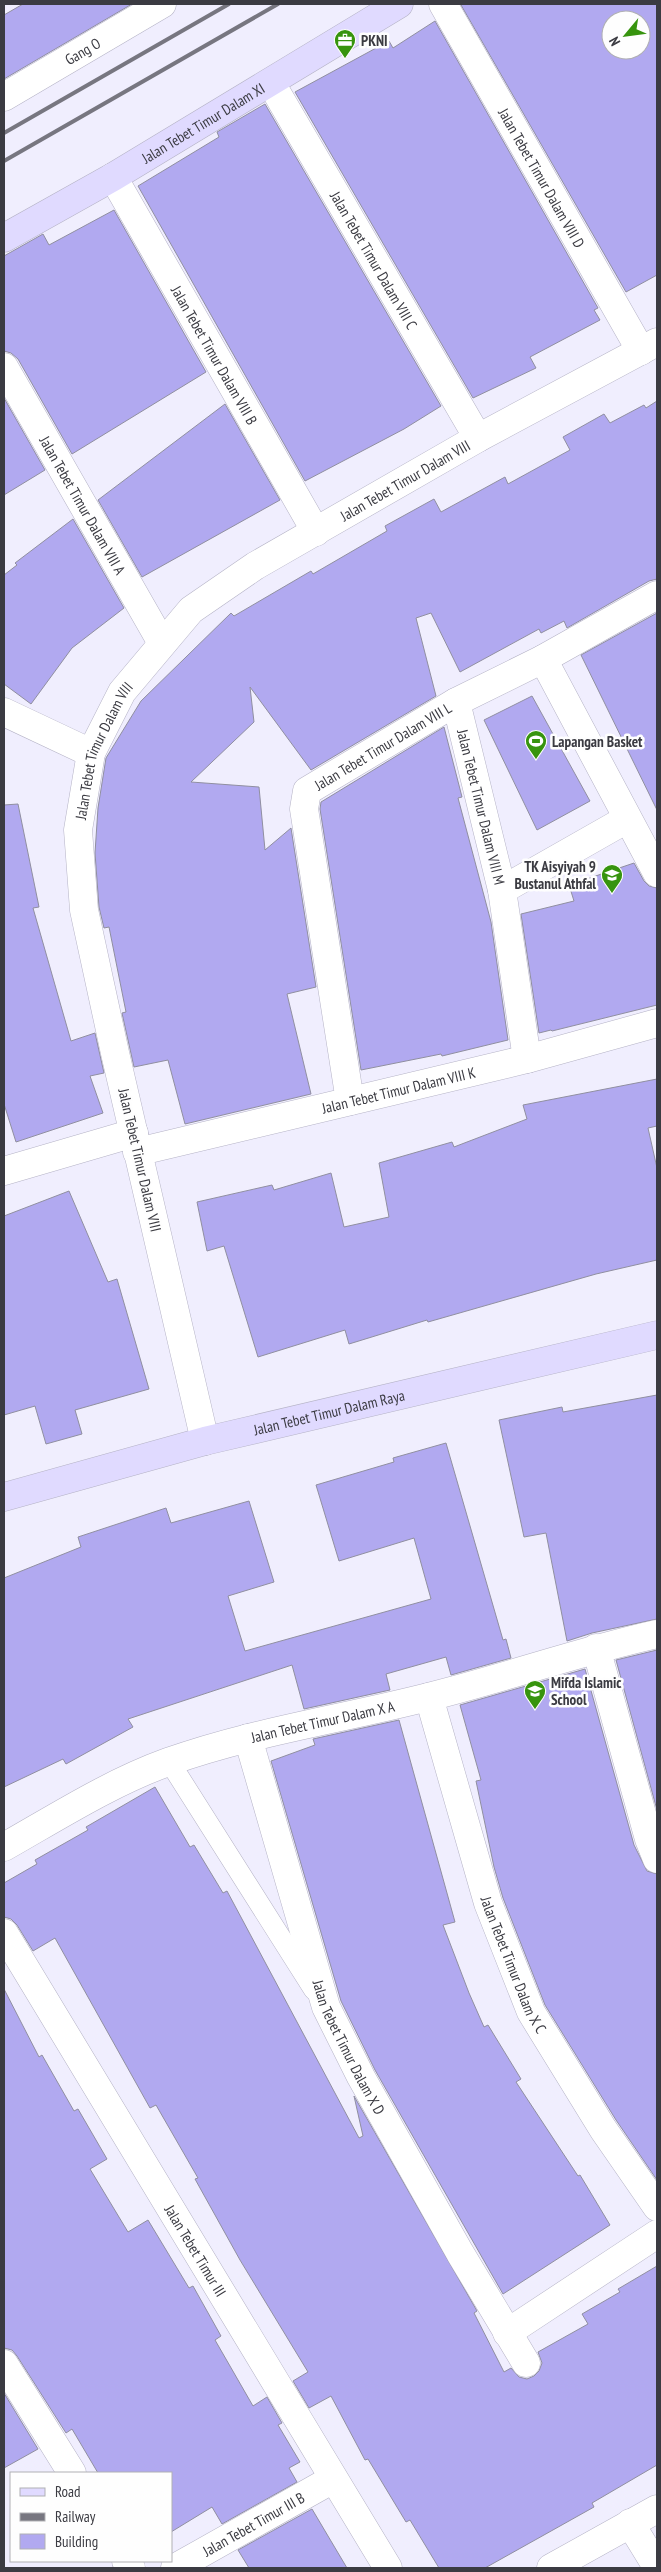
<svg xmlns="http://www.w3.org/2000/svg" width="661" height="2572" viewBox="0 0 661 2572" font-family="'PT Sans Narrow',sans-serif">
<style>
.building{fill:#b1a9f0;stroke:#908fa0;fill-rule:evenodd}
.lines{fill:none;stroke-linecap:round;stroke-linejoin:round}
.lane-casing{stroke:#b5b3c6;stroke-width:21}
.street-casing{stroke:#b5b3c6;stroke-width:29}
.secondary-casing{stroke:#b5b3c6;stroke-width:29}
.lane{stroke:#fff;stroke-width:20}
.street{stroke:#fff;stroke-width:28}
.secondary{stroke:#e0daff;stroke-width:28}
.rail{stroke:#777680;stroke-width:4}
.labels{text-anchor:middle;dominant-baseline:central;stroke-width:5;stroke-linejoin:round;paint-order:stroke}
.poi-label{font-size:15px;font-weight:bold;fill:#3b3b42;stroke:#fefefe;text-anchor:start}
.street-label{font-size:15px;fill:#3b3b42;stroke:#fefefe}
</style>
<rect width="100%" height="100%" fill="#f0eefe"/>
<g class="building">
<polygon points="23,4 132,4 4,79 4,15"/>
<path d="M463,4H657V275L626,292L461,5ZM611,20H641V50H611Z"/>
<polygon points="435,21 598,308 594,310 600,320 530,357 536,368 473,398 295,92 389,41 393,48"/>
<polygon points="265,104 441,406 404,429 305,481 138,186 219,137 217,132"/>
<polygon points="114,210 206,372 72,454 18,359 11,353 4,351 4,256 43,234 49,245"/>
<polygon points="4,398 45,470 4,495"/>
<polygon points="657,401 657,579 649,581 567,628 564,621 541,633 539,629 460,672 431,613 416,618 436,696 311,770 250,687 254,722 191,782 259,787 265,850 291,828 316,987 287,994 311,1094 185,1124 168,1060 134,1067 122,1013 126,1012 109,927 104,928 99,907 95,853 98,808 106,758 141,701 231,613 234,616 311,571 313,574 387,531 385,526 434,499 441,512 505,477 508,484 570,450 563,437 604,414 610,423 644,405 646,408"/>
<polygon points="225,404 280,500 142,577 98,500"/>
<polygon points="73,519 124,608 72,648 31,704 4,684 4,575 17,565 15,563"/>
<polygon points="657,613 657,810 581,655"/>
<polygon points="532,696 590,801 537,830 484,720"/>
<polygon points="444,727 462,797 458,798 491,922 508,1040 442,1056 441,1054 361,1070 320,809 321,802"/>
<polygon points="18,804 39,907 33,908 71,1041 95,1033 104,1073 90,1076 103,1113 16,1142 4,1104 4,805"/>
<polygon points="634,863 644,881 649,886 657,888 657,1005 552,1031 551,1030 539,1033 521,914 574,901 569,885"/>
<polygon points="657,1079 657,1126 648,1128 657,1168 657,1260 596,1274 428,1322 427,1320 349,1344 345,1330 258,1357 224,1246 207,1251 197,1202 272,1185 274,1190 331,1173 344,1227 389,1217 379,1163 452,1142 454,1147 527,1119 523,1105"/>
<polygon points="69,1191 108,1282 117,1279 149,1389 75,1410 82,1434 46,1444 35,1406 4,1415 4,1216"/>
<polygon points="657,1395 657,1619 592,1633 567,1641 546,1533 524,1537 499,1420 562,1407 563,1412"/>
<polygon points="446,1443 503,1640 506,1639 511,1658 451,1675 446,1657 386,1674 390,1690 304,1709 292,1665 128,1719 133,1727 66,1764 63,1759 4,1787 4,1578 81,1547 78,1537 166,1508 171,1523 249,1501 274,1582 228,1596 245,1651 431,1599 414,1538 339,1561 316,1485 394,1462 393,1458"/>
<polygon points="657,1650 657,1810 616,1660"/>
<polygon points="585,1669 634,1845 647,1871 657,1874 657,2180 616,2120 545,2005 503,1898 494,1867 476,1781 481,1780 460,1705"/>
<polygon points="399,1720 455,1922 443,1925 469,1993 484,2027 488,2025 521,2079 516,2082 578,2176 580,2175 610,2225 503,2294 375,2070 341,2001 271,1761 315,1745 313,1739"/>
<polygon points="155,1787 190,1847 194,1845 223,1893 227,1891 359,2138 363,2136 354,2096 477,2311 474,2313 504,2372 511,2368 519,2377 527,2379 534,2376 539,2371 542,2363 538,2352 588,2324 582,2314 620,2292 618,2289 657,2266 657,2465 592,2503 594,2507 485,2568 439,2568 410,2520 406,2522 368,2459 365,2460 331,2396 309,2408 293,2381 308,2372 240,2260 195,2179 198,2178 156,2105 150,2108 55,1938 33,1951 17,1925 11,1919 4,1917 4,1883 37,1864 35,1860 88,1830 86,1827"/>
<polygon points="4,1989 39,2057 42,2055 74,2111 78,2109 107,2159 90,2169 128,2232 148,2220 189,2288 193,2286 221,2336 215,2340 253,2406 267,2397 282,2423 278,2425 300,2462 289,2468 297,2482 222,2524 212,2507 171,2532 171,2473 98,2473 72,2429 66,2433 17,2356 12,2350 4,2348"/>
<polygon points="4,2393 38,2449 4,2468"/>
<polygon points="312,2509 347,2568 249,2568 238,2550"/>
</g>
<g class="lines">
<g class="lane-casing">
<polyline id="lane" points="169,1761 314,1990"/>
</g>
<g class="street-casing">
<g id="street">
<path id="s1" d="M443,4L641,351"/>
<path id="s2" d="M271,83L478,438"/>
<path id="s3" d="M4,97L162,4"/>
<path id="s4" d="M113,177L316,532"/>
<path id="s5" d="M4,367L162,643"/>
<polyline points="543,659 657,873"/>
<path id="s6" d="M456,702L502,890L527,1059"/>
<polyline points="4,712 91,753"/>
<polyline points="502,890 627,819"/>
<path id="s7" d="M350,1101L304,809L307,791L456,702L543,659L657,595"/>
<path id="s8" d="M137,1152L527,1059L657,1023"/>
<polyline points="4,1171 134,1133"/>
<path id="s9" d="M205,1441L115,1053L84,910L78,830L91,753L122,692L191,610L255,566L478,438L657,342"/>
<polyline points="596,1648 649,1839 657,1859"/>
<path id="s10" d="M429,1697L488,1903L531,2012L603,2129L657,2207"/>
<path id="s11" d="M248,1738L326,2007L361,2077L460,2253L526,2363"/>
<path id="s12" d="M4,1847C57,1817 110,1783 168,1762C252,1732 342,1719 428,1697C505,1678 580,1651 657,1634"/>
<path id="s13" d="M4,1933L388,2568"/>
<polyline points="507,2333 657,2234"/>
<polyline points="4,2364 72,2473"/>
<polyline points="630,2523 657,2567"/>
<polyline points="126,2561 131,2568"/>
<path id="s14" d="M175,2568L333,2479"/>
<polyline points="551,2568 657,2509"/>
</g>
</g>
<g class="secondary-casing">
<g id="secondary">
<path id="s15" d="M4,238L113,177L399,4"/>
<path id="s16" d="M4,1497L205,1441L657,1335"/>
</g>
</g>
<use href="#lane" class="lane"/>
<use href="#street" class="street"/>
<use href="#secondary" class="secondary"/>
<g class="rail">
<polyline points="4,133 229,4"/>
<polyline points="4,161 278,4"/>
</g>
</g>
<defs>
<g id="office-pin" transform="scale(1.125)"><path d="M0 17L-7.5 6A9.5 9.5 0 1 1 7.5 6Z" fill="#37940e" stroke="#fefefe"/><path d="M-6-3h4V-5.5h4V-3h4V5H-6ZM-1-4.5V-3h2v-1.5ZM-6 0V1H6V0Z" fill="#fff"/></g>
<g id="stadium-pin" transform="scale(1.125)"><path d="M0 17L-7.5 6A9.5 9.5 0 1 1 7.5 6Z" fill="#37940e" stroke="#fefefe"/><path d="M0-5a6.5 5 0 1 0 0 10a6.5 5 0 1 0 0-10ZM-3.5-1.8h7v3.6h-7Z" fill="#fff"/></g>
<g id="school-pin" transform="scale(1.125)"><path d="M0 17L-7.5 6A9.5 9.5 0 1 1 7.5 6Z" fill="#37940e" stroke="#fefefe"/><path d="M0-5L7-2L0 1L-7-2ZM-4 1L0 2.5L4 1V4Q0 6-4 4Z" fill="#fff"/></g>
</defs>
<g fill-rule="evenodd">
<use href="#office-pin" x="345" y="40"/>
<use href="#stadium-pin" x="536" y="741"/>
<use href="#school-pin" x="612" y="875"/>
<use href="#school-pin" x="535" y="1691"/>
</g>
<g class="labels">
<g class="poi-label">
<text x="361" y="40">PKNI</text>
<text x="552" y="741">Lapangan Basket</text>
<text x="596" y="866" text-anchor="end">TK Aisyiyah 9<tspan x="596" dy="17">Bustanul Athfal</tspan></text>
<text x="551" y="1682">Mifda Islamic<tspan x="551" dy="17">School</tspan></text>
</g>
<g class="street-label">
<text stroke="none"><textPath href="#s3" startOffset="91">Gang O</textPath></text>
<text stroke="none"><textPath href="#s15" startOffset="230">Jalan Tebet Timur Dalam XI</textPath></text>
<text stroke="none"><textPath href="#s1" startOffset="200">Jalan Tebet Timur Dalam VIII D</textPath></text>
<text stroke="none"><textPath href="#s2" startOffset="205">Jalan Tebet Timur Dalam VIII C</textPath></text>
<text stroke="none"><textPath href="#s4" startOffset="205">Jalan Tebet Timur Dalam VIII B</textPath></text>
<text stroke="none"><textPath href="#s9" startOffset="1129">Jalan Tebet Timur Dalam VIII</textPath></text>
<text stroke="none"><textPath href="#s5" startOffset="159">Jalan Tebet Timur Dalam VIII A</textPath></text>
<text stroke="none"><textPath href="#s7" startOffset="402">Jalan Tebet Timur Dalam VIII L</textPath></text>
<text stroke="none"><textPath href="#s9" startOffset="709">Jalan Tebet Timur Dalam VIII</textPath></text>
<text stroke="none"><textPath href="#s6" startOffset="108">Jalan Tebet Timur Dalam VIII M</textPath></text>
<text stroke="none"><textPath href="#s8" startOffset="269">Jalan Tebet Timur Dalam VIII K</textPath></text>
<text transform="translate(140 1160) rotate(77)">Jalan Tebet Timur Dalam VIII</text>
<text stroke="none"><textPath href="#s16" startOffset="336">Jalan Tebet Timur Dalam Raya</textPath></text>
<text stroke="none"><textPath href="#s12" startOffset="345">Jalan Tebet Timur Dalam X A</textPath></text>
<text stroke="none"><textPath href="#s10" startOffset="281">Jalan Tebet Timur Dalam X C</textPath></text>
<text stroke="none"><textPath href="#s11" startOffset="326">Jalan Tebet Timur Dalam X D</textPath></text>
<text stroke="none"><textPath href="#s13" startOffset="371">Jalan Tebet Timur III</textPath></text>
<text stroke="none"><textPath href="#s14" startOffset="90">Jalan Tebet Timur III B</textPath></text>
</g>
</g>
<rect width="661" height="2572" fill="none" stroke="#3b3b42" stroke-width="10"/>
<rect x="10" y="2472" width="162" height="90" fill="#fefefe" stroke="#b0b0b3"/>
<rect x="20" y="2488" width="25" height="8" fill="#e0daff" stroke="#b0b0b3"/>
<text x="55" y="2497" font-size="15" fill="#3b3b42">Road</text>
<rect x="20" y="2513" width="25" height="8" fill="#777680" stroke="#b0b0b3"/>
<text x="55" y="2522" font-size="15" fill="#3b3b42">Railway</text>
<rect x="20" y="2534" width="25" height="15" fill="#b1a9f0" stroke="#b0b0b3"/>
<text x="55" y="2547" font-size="15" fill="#3b3b42">Building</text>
<g transform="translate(626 35) rotate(241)"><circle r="24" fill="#fefefe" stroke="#b0b0b3"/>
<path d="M0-4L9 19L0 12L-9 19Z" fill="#37940e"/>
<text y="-8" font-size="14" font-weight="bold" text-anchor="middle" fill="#3b3b42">N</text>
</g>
</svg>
